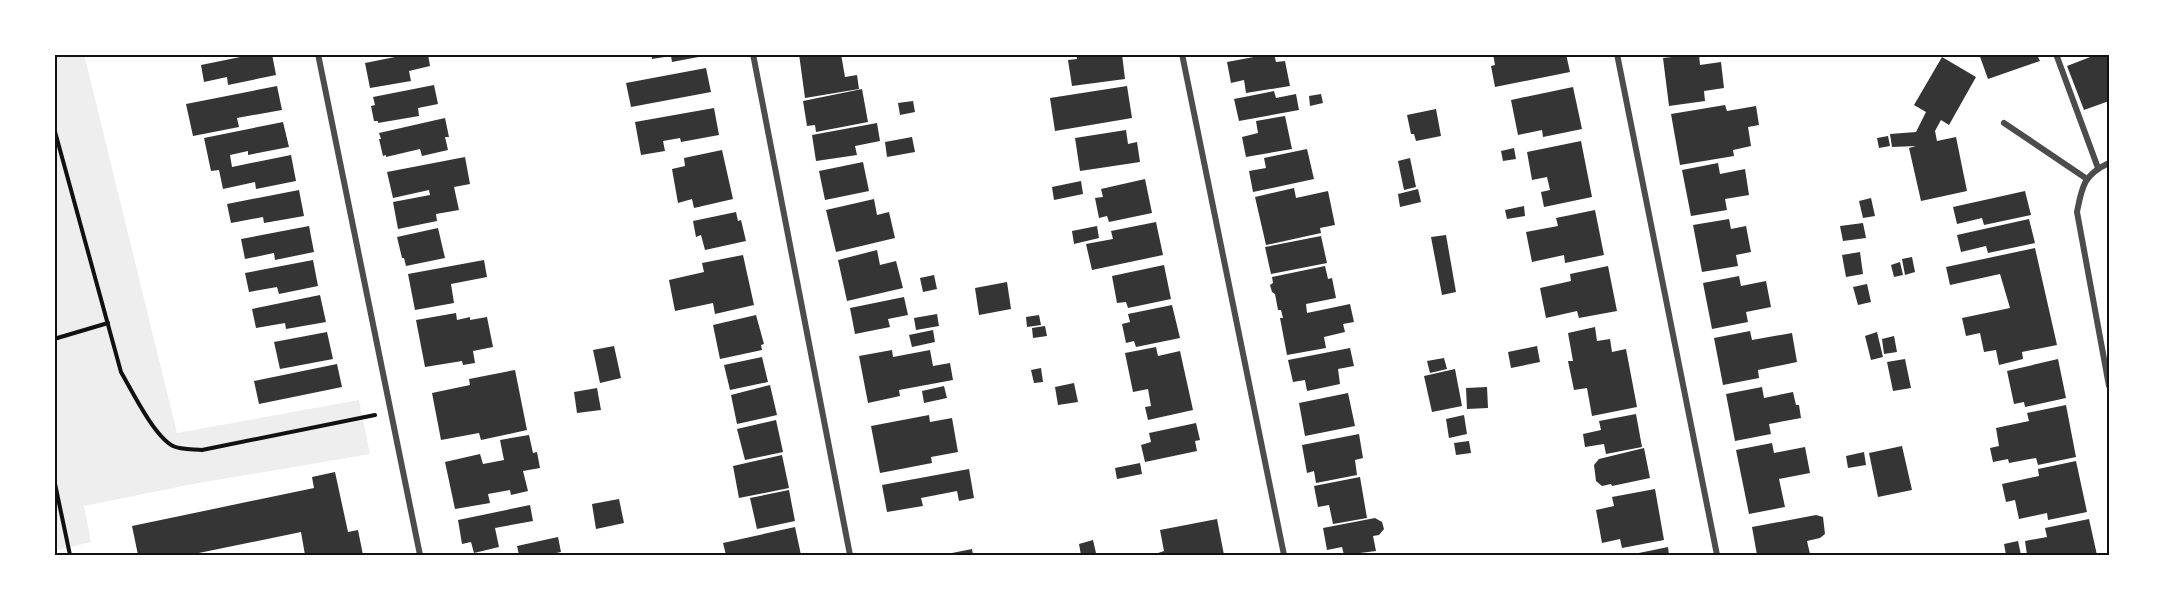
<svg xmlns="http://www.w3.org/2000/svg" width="2163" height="609" viewBox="0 0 2163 609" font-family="'PT Sans Narrow',sans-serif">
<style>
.green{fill:#eee}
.building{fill:#353535}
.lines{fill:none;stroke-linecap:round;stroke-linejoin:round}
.path{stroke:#111;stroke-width:4}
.minor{stroke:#4c4c4c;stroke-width:6}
.neatline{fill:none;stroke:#111;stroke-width:2}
</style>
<rect width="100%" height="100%" fill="#fff"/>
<polygon class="green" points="54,54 84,54 177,433 359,400 370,454 193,484 84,506 91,542 54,551"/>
<g class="building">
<polygon points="255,54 272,54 276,75 228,85 227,77 204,82 201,65"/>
<polygon points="410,54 428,54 430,66 409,71 411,81 370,88 365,63"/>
<polygon points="651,54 709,54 709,55 672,62 671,56 652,59"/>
<polygon points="799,54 841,54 845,77 857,75 859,89 805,98"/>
<polygon points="1076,54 1122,54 1125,79 1072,86 1068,60 1077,59"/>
<polygon points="1270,54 1274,54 1276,62 1285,61 1290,86 1246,93 1244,80 1231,83 1227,62"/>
<polygon points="1493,54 1566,54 1570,72 1495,87 1491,66 1495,65"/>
<polygon points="1699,54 1700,65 1721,62 1724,88 1704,91 1705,101 1669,106 1663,58"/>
<polygon points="1979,54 2045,54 2038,57 2040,61 1988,79"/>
<polygon points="2098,54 2109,54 2109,101 2084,110 2067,66"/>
<polygon points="1942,57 1976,77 1949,125 1941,120 1935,131 1937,141 1956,137 1967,191 1921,201 1909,148 1916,146 1892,147 1890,134 1916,132 1926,112 1914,105"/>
<polygon points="706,68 711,92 631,107 626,83"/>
<polygon points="434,85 438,104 418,108 419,116 378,123 378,121 374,121 371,106 375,105 373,97"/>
<polygon points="277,86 282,110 237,118 239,127 193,136 186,104"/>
<polygon points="1127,86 1132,118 1055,131 1050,98"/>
<polygon points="1573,87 1582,129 1543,137 1542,130 1518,135 1511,100"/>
<polygon points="862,89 868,122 816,132 815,125 807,126 803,101"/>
<polygon points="1274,91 1276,98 1296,94 1299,110 1239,121 1234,99"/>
<polygon points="1321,94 1323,103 1310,106 1309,96"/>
<polygon points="913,101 915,112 900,115 898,103"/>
<polygon points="1725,105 1727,111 1756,106 1759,125 1748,127 1751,146 1733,150 1734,156 1680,165 1671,114"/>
<polygon points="714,108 719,135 681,142 680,138 663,141 665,151 641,155 635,122"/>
<polygon points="1436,109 1441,136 1416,141 1414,134 1411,134 1407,115"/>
<polygon points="1285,116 1292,149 1246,157 1242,137 1258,133 1256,121"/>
<polygon points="445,118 449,137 445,137 448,150 422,156 420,149 386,157 386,155 383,156 379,139 381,139 379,133"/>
<polygon points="283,122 289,147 248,155 248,151 230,155 232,167 291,155 296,181 256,189 255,182 223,189 219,170 211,171 204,138"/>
<polygon points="877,123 880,141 855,146 857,155 816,161 812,135"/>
<polygon points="1126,130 1128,144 1137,142 1140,162 1080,171 1075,138"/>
<polygon points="1888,136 1890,146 1879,148 1877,138"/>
<polygon points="912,137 915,152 887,157 885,142"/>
<polygon points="1581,141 1592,197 1544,207 1541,192 1550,190 1547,177 1532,180 1527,152"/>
<polygon points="1514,148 1516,159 1503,161 1501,151"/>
<polygon points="1307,149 1314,179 1253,192 1249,171 1266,168 1264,158"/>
<polygon points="722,150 733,199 694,208 692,199 678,203 672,169 685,166 684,158"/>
<polygon points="465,157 470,184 454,187 459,210 436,214 437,221 398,229 393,202 430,195 429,190 393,198 387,172"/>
<polygon points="1410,158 1416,187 1404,190 1398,161"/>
<polygon points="863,162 869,191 825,200 819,171"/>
<polygon points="1718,163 1720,174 1745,169 1749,195 1725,199 1727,210 1691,216 1682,170"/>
<polygon points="1145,179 1152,213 1109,222 1107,216 1099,218 1095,198 1103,197 1101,189"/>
<polygon points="1081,181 1083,194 1054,200 1052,187"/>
<polygon points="1294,188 1296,198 1328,191 1335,225 1320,228 1321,233 1266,245 1255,197"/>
<polygon points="1418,189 1421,202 1400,207 1398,194"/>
<polygon points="299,190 304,216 264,223 263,217 231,223 227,204"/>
<polygon points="2025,191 2031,215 1984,225 1982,218 1957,224 1953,207"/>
<polygon points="1871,198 1875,216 1863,218 1859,201"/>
<polygon points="874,199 877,215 889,212 895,238 836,252 826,210"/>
<polygon points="1524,206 1525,216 1507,219 1505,210"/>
<polygon points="1595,210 1604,255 1565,263 1564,255 1532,262 1526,232 1558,226 1556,218"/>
<polygon points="736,212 738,221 741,220 746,241 705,250 701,235 696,237 693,221"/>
<polygon points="1729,219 1731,229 1746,226 1751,252 1736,255 1738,266 1702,272 1693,225"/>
<polygon points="2029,219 2035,243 1988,253 1986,246 1961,252 1957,235"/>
<polygon points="1156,222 1163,255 1092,270 1086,244 1113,239 1111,231"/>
<polygon points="1863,223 1866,238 1843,241 1840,226"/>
<polygon points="309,226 314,252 275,260 274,253 245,259 241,239"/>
<polygon points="1097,226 1099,238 1074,244 1072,231"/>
<polygon points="438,228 445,258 406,266 404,258 402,258 397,237"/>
<polygon points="1446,235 1456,292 1442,295 1431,237"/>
<polygon points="1321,236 1327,263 1271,274 1265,247"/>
<polygon points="2035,248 2057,345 2022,352 2023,359 1999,365 1996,350 1984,352 1980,333 1966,336 1962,318 2010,308 2000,274 1950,285 1946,267"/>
<polygon points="877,250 880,265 896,261 903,288 847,301 838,260"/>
<polygon points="1860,252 1863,274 1846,277 1842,255"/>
<polygon points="743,255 754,305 715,314 713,303 675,311 669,280 704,272 702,263"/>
<polygon points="1912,257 1915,272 1905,275 1902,259"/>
<polygon points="313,260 318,286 279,294 277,287 249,292 245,273"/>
<polygon points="484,260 487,277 451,284 454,303 415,310 408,274"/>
<polygon points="1900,262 1903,275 1894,277 1891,265"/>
<polygon points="1164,265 1171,299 1128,308 1126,302 1117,303 1112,276"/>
<polygon points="1325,266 1328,279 1332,278 1336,298 1306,304 1307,313 1350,304 1354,322 1343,324 1345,332 1324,337 1326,348 1287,355 1280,318 1283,318 1281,310 1278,310 1275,294 1272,292 1270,285 1273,283 1272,277"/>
<polygon points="1608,266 1617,311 1579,318 1577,311 1546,318 1540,288 1571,281 1570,274"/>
<polygon points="934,275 937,289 923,292 920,278"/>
<polygon points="1739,276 1741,286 1766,281 1771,307 1746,312 1748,322 1712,329 1703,283"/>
<polygon points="1007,282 1011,309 979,315 975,288"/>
<polygon points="1867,284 1871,302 1858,305 1853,287"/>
<polygon points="320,295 326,322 286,329 285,323 256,328 252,309"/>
<polygon points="904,297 908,315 888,319 890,327 855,334 850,308"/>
<polygon points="1172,305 1180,338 1136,347 1134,341 1126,343 1122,324 1130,322 1128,314"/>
<polygon points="456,313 457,320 470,317 470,320 487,317 493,347 473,351 475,363 463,365 462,361 425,367 416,320"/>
<polygon points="937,314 939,326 916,330 914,318"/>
<polygon points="756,315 764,344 761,345 762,350 720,359 713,325"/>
<polygon points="1039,315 1041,325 1027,327 1026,317"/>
<polygon points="1045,326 1047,336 1033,338 1032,328"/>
<polygon points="1595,327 1597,341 1610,339 1612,352 1626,349 1637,407 1592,416 1587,388 1574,390 1568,361 1573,361 1568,333"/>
<polygon points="933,330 935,342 912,347 909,335"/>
<polygon points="1750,331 1752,340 1792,333 1797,362 1758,370 1759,378 1723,385 1714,338"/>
<polygon points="327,332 333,359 280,369 274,342"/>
<polygon points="1877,332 1883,357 1871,360 1865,336"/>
<polygon points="1894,336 1897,352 1884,354 1882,339"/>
<polygon points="614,346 621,378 600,383 593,350"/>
<polygon points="1537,346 1540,362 1511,368 1508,352"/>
<polygon points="1156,347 1158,356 1180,351 1193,410 1148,420 1145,407 1151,406 1148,389 1133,392 1125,353"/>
<polygon points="1350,348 1354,366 1338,369 1340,384 1307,391 1305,380 1293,382 1288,360"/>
<polygon points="892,350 893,357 930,350 933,366 950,363 953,380 899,390 900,396 868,403 859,356"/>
<polygon points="762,357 768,382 730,390 724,365"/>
<polygon points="1444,358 1447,369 1430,373 1427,361"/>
<polygon points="1905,359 1911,388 1893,391 1887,362"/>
<polygon points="2058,359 2066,398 2025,407 2024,402 2014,404 2007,371"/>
<polygon points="337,364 342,387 259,404 254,381"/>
<polygon points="1041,368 1043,382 1034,383 1031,370"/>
<polygon points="1455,369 1462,406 1432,412 1424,376"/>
<polygon points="515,370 527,430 481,440 479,433 441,440 432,393 470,385 469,379"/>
<polygon points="1074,383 1078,402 1058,405 1055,387"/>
<polygon points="770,385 777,415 737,424 731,395"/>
<polygon points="944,386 947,398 924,403 922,391"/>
<polygon points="1487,387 1488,408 1467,409 1466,388"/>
<polygon points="1762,387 1764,398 1793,392 1796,405 1799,405 1801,418 1769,424 1771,434 1735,441 1726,394"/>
<polygon points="597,388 601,410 577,413 574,392"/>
<polygon points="1348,393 1355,426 1305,436 1299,403"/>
<polygon points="2066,405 2076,457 2038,465 2036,458 2009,463 2008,459 1993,462 1990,448 1999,446 1996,428 2029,421 2027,413"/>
<polygon points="1636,414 1642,447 1606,454 1604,444 1585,447 1583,434 1601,430 1599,421"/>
<polygon points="929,415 930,422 952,418 958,452 931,457 932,463 880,473 871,426"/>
<polygon points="1464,415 1467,434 1449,438 1446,419"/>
<polygon points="776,420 783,452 745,460 737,429"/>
<polygon points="1196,423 1200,440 1195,441 1197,451 1145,462 1141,445 1151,442 1149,433"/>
<polygon points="1359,434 1363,458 1355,460 1357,475 1316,483 1314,471 1307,473 1302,445"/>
<polygon points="529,435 533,453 537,452 540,468 523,471 528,491 511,495 510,490 488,494 490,503 455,509 445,462 480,454 483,464 504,460 500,440"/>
<polygon points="1469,441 1471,453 1456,455 1454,443"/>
<polygon points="1772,443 1774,453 1805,447 1810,473 1779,479 1785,507 1749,514 1736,450"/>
<polygon points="1902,446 1912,490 1878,497 1869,453"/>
<polygon points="1644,448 1650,478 1612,486 1611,484 1602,486 1596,481 1594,465 1599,459"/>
<polygon points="1864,452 1866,465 1848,468 1846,456"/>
<polygon points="782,455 789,488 739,498 733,466"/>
<polygon points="2076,461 2087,512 2048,520 2047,513 2019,519 2015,500 2006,502 2002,484 2039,476 2038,469"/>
<polygon points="1140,463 1142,474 1117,479 1115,468"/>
<polygon points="969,469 974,498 959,501 957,491 921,498 923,506 887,512 882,485"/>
<polygon points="335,472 348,532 358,530 363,555 305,555 301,532 189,555 138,555 132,526 314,488 312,477"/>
<polygon points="1360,477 1367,518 1333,524 1329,505 1318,507 1314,486"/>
<polygon points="1655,489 1664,540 1622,548 1620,539 1602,543 1596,510 1614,506 1612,497"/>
<polygon points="789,490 795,521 757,529 750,498"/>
<polygon points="619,499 624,523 596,529 592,504"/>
<polygon points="530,505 533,521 495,528 499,547 474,553 471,542 462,544 458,520"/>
<polygon points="1816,515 1823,517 1825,534 1820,538 1807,541 1810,554 1757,555 1752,527"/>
<polygon points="1375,518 1382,522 1384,529 1379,535 1373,536 1376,551 1344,555 1342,547 1327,550 1323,528"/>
<polygon points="1217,519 1224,555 1152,555 1164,551 1160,530"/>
<polygon points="2089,519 2097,555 2027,555 2025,541 2047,537 2045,528"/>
<polygon points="795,527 801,555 763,555 762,553 752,555 726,555 723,543"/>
<polygon points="558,537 561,552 547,555 519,555 517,546"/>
<polygon points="1093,540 1096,553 1081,555 1079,544"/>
<polygon points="2018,541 2021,555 2006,555 2004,544"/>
<polygon points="1668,547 1669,555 1634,555 1634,554"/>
<polygon points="972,549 973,555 947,555 947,554"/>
</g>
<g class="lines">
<g class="path">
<path d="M54,128L121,372C132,391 154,436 173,446C181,450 194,449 202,450L375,415"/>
<polyline points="54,339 108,323"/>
<polyline points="54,479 70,555"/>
</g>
<g class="minor">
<polyline points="318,54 420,555"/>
<polyline points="753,54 850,555"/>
<polyline points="1182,54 1284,555"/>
<polyline points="1617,54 1717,555"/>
<polyline points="2056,54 2098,168"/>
<polyline points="2004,123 2087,179"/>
<path d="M2109,163C2083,175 2082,187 2077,212L2109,386"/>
</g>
</g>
<rect width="2163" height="609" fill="none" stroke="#ffffff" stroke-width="111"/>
<rect x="56" y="56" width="2052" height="498" class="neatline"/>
</svg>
